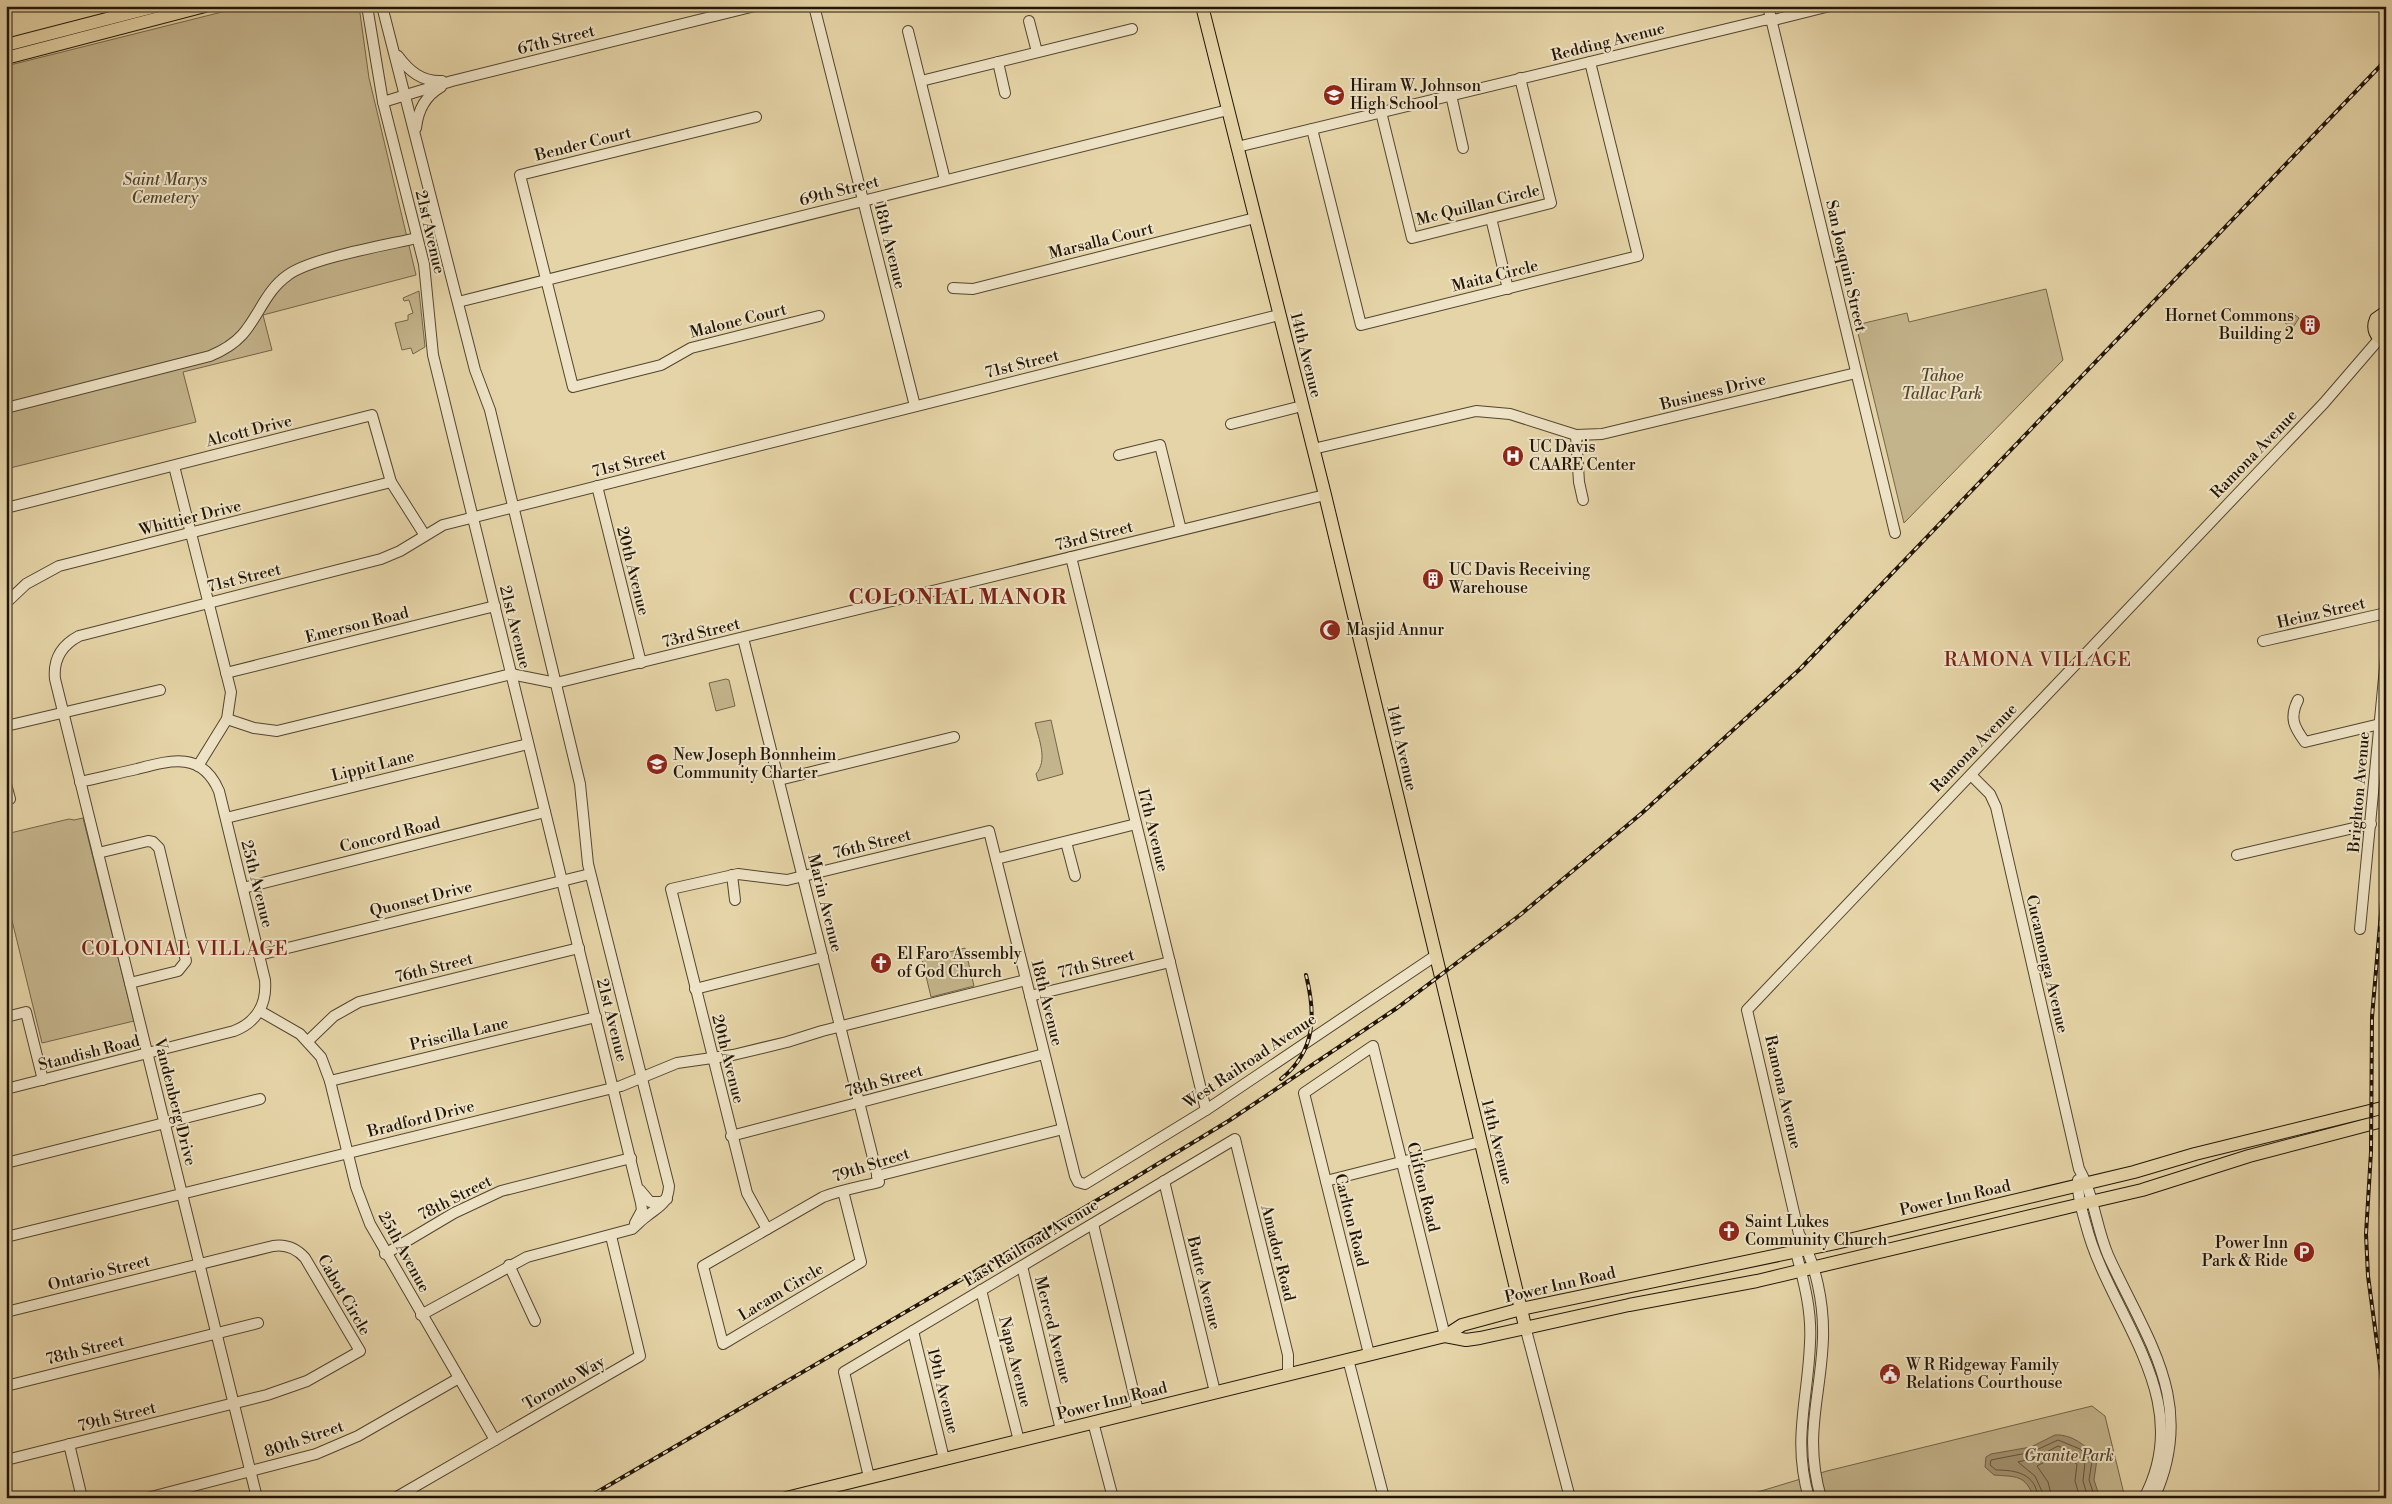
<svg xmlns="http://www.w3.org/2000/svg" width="2392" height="1504" viewBox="0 0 2392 1504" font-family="'Libre Bodoni',serif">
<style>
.green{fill:#c4b48c;stroke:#73644a}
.water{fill:#a39371;stroke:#6f6147}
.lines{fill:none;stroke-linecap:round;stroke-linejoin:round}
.shore{stroke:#62543c;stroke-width:1}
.minor-casing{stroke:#53452f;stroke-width:12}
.major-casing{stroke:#221507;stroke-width:14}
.minor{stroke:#eee3c6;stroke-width:10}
.major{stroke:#e5d4a7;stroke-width:12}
.tram{stroke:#221507;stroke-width:1}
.rail-casing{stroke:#221507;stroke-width:4}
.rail{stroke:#eee3c6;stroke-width:2;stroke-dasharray:5.5;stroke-linecap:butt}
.labels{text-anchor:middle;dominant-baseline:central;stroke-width:4;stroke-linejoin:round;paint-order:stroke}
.street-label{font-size:16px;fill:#221507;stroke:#eee3c6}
.poi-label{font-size:16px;fill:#221507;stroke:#eee3c6;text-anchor:start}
.park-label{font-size:16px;font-style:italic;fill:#53452f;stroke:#eee3c6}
.quarter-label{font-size:19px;letter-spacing:1px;fill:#7a1f14;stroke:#eee3c6}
.district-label{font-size:21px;font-weight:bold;letter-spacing:1px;fill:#7a1f14;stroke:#eee3c6}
</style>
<rect width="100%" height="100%" fill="#e5d4a7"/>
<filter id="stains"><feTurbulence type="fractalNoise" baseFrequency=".004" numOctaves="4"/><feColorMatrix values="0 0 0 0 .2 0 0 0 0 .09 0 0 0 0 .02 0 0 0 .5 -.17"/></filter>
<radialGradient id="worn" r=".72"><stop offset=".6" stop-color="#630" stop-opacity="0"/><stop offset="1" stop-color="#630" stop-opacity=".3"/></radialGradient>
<g class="green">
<polygon points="246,6 359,6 369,78 416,275 263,315 272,350 183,372 196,422 6,469 6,66"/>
<polygon points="2046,289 2063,360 1904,523 1856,325 1907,313 1909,322"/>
<polygon points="419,291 425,347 413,354 411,348 402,350 395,323 408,320 408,315 413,313 409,300 404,301 403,298"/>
<polygon points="2289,311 2299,318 2292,329 2281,319"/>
<polygon points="726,679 729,680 735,706 716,711 709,683"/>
<path d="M1051,720L1063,774L1038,781L1036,774C1048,760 1039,740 1035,723Z"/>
<polygon points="83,818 134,1021 42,1043 6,896 6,834 69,819 74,820"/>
<polygon points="965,948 974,986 931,997 922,959"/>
<polygon points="2092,1406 2105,1416 2125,1498 1738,1498 1827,1471"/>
</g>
<path class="water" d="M2055,1435C2072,1434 2087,1446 2097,1459L2094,1480L2100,1498H2034C2025,1474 2016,1477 1994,1475L1985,1467L1986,1457L1991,1454L2031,1447Z"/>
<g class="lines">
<g class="shore">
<path d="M2038,1498C2036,1473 2015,1470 1996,1470L1990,1465L1991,1460L2032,1452L2058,1440L2080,1449L2092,1461L2089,1480L2095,1498"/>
<polyline points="2045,1498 2035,1476 2018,1462 2035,1458 2058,1446 2076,1454 2085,1462 2083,1481 2088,1498"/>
<polyline points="2052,1498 2048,1482 2037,1466 2059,1454 2077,1464 2075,1481 2080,1498"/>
</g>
<g class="minor-casing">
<g id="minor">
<polyline points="367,6 383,102 424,264 433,355 641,1203 642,1210 635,1223"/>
<path d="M382,6L475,370L490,410L580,784L588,864L669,1186C668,1204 659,1206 647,1216C641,1220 637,1225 632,1229L527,1257L421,1315"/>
<polyline points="814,6 915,406"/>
<polyline points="1768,6 1895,533"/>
<polyline points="1029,21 1037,52"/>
<polyline points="908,31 945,180"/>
<path d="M398,56C409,71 422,82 442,81"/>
<polyline points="998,62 1005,93"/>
<polyline points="921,81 1132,29"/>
<polyline points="1451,95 1463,148"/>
<polyline points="383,102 452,81 755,6"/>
<polyline points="1381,112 1412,238 1551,203 1520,78"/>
<polyline points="756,117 520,175 573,387 661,365 691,348 819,316"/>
<path d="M416,128C418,110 425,96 441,87"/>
<polyline points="1312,129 1361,325 1638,256 1590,62"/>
<polyline points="1237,147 1764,20 1778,19 1830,6"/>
<polyline points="1491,218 1508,289"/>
<polyline points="953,288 973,289 1255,218"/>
<polyline points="458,302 1228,110"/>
<path d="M6,408L210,356C222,351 233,345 242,335C259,316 266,290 288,275C311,258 387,245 417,238"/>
<polyline points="1231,424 1302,406"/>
<polyline points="1576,435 1579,482 1583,500"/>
<polyline points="1313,449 1476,411 1510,414 1576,435 1602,434 1856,373"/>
<polyline points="1119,455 1160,445 1181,530"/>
<polyline points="174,466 231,692 227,719 198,766"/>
<polyline points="597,486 641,663"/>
<polyline points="6,508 372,415 391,482 424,534"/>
<polyline points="1071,557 1206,1110"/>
<polyline points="6,603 26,584 59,566 391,482"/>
<path d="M743,638L879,1182C860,1187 841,1190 823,1197L703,1266L723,1344L861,1262L843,1191"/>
<polyline points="2263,641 2386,613"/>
<polyline points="226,673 495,606"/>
<path d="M2298,700C2289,718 2294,727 2305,742L2380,724"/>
<polyline points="227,719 254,728 277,731 511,674 556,683 1325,495"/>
<polyline points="6,726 160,690"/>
<path d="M1971,775L1990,794L1996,807L2079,1169C2094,1195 2096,1227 2108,1255C2146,1339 2198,1402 2154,1498"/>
<polyline points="779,780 954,737"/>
<polyline points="6,784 10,799 6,800"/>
<polyline points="226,818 528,744"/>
<polyline points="1066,842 1075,876"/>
<polyline points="98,853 148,841 153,842 159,848 186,961 178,971 130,983"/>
<polyline points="2237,855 2371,824"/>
<polyline points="996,859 1136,824"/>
<polyline points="732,875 735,900"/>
<polyline points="243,888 545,812"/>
<polyline points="2360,929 2386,657"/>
<polyline points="259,955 590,874"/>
<polyline points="695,989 823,957"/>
<polyline points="1030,996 1170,962"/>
<polyline points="260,1011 300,1034 321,1057 330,1081 356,1187 370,1224 495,1440"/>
<polyline points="6,1017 26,1012 43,1080"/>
<polyline points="308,1041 334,1016 359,1002 579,948"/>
<polyline points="330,1081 596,1017"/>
<path d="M6,1089L234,1031C257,1022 267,1004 265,980L219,791C202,751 171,760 137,769C118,773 99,778 80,782"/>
<polyline points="731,1136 1044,1054"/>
<polyline points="6,1163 260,1099"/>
<polyline points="877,1176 1063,1129"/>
<path d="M2078,1180C2077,1194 2082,1211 2086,1225C2109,1315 2198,1398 2144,1498"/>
<polyline points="1164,1181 1215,1392"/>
<polyline points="1326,1181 1480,1142"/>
<polyline points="640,1190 650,1202 661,1202 667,1199"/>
<polyline points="1093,1224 1138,1411"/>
<polyline points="767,1229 747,1193 671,889 738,874 787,880 989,831 1075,1176 1078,1182 1085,1184 1206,1110 1435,956"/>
<polyline points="6,1237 621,1086 677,1063 733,1055 787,1042 822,1031 1026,980"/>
<path d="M1797,1245L1796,1252C1804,1282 1812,1311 1810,1343C1808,1400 1792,1440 1809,1498"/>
<polyline points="385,1254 454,1213 501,1191 631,1158"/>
<polyline points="509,1265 535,1321"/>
<polyline points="1022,1266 1061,1430"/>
<polyline points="981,1290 1019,1441"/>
<path d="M6,1312L273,1246C286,1244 296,1248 305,1258L360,1351L307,1381L267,1395L6,1460"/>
<polyline points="1526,1330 1570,1498"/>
<polyline points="913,1331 944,1459"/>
<polyline points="1369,1354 1304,1093 1373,1046 1445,1336"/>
<polyline points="1348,1359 1384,1498"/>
<polyline points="6,1386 258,1323"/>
<polyline points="1093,1422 1113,1498"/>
<polyline points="69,1444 82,1498"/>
<polyline points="869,1477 844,1372 1235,1139 1288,1355 1288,1374"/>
<polyline points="147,1498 316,1454 358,1436 459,1378"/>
<path d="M257,1498L55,679C53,659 62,645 79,636L381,559L400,551L443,525L1279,315"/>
<polyline points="395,1498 640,1356 611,1236"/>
<path d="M1821,1498C1803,1435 1821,1398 1823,1338C1824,1303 1816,1264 1799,1234L1747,1010L2324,403L2380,338"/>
</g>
</g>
<g class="major-casing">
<g id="major">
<polyline points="1202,6 1325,495 1526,1330"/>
<polyline points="6,45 157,6"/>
<polyline points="6,58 205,6"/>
<path d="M2386,312L2376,319C2372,328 2375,338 2386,341"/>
<polyline points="1445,1336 1466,1340 1480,1338 1629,1305 1757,1281 2073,1206 2142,1190 2249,1156 2386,1120"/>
<polyline points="786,1498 1445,1336 1462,1325 1521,1309 1836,1243 2134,1172 2195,1154 2386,1107"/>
</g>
</g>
<use href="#minor" class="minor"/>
<use href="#major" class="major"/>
<path class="tram" d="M2386,934C2378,1062 2376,1191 2386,1319"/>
<g class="rail-casing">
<g id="rail">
<polyline points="2386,855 2372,1017 2371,1152 2366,1234 2368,1276 2386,1410"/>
<path d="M1281,1079C1316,1051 1316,1015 1306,975"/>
<polyline points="587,1498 1123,1185 1230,1120 1397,1008 1520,915 1642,813 1800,669 2386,60"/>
</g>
</g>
<use href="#rail" class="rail"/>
</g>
<defs>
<g id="school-disc" transform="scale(1.125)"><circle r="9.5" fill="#8f2418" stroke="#eee3c6"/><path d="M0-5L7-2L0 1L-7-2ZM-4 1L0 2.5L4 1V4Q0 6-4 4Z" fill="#fff"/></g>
<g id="building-disc" transform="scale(1.125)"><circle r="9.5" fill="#8f2418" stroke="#eee3c6"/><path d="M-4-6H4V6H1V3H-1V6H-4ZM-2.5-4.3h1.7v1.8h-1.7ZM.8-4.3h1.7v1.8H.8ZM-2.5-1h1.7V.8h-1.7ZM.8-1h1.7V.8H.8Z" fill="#fff"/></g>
<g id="hospital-disc" transform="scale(1.125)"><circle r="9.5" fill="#8f2418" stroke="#eee3c6"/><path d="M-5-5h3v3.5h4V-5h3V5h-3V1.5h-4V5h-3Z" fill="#fff"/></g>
<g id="mosque-disc" transform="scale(1.125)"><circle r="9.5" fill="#8f2418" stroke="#eee3c6"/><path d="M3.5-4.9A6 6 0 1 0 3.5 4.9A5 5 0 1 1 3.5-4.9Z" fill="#fff"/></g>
<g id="church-disc" transform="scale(1.125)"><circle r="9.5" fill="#8f2418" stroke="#eee3c6"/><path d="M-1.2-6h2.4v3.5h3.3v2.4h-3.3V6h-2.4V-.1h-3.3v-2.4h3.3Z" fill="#fff"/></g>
<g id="parking-disc" transform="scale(1.125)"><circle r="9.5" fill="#8f2418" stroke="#eee3c6"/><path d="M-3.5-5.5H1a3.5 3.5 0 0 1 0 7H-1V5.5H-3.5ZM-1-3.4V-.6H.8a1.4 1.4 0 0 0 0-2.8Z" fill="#fff"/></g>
<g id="civic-disc" transform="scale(1.125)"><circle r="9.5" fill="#8f2418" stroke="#eee3c6"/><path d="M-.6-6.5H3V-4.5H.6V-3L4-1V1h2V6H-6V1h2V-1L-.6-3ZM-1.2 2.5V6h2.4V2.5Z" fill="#fff"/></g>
</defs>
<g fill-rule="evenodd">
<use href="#school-disc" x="1334" y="95"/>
<use href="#building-disc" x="2310" y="325"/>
<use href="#hospital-disc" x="1513" y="456"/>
<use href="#building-disc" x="1433" y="579"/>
<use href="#mosque-disc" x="1330" y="630"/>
<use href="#school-disc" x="657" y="764"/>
<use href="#church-disc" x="881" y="963"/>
<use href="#church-disc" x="1729" y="1231"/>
<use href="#parking-disc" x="2304" y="1252"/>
<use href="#civic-disc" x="1890" y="1374"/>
</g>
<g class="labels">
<g class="street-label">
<text transform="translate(556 40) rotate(-14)">67th Street</text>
<text transform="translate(1608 42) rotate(-14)">Redding Avenue</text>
<text transform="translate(583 144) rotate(-14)">Bender Court</text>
<text transform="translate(839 191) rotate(-14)">69th Street</text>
<text transform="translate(1478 205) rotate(-14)">Mc Quillan Circle</text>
<text transform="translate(430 232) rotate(77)">21st Avenue</text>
<text transform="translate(1101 241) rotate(-14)">Marsalla Court</text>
<text transform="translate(890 246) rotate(76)">18th Avenue</text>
<text transform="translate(1846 266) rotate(77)">San Joaquin Street</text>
<text transform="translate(1495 276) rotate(-14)">Maita Circle</text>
<text transform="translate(738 321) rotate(-14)">Malone Court</text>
<text transform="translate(1306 355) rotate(76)">14th Avenue</text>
<text transform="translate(1022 364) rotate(-14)">71st Street</text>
<text transform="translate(1713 392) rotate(-14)">Business Drive</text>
<text transform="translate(249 431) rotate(-14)">Alcott Drive</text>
<text transform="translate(2254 454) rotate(-46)">Ramona Avenue</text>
<text transform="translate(629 463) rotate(-14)">71st Street</text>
<text transform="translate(190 518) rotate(-14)">Whittier Drive</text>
<text transform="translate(1094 536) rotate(-14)">73rd Street</text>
<text transform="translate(633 571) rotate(76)">20th Avenue</text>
<text transform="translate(244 578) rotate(-14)">71st Street</text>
<text transform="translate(2321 613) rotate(-13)">Heinz Street</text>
<text transform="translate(357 625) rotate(-14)">Emerson Road</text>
<text transform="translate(515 627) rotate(76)">21st Avenue</text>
<text transform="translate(701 633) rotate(-14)">73rd Street</text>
<text transform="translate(1402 748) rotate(77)">14th Avenue</text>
<text transform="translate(1974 748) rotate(-46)">Ramona Avenue</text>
<text transform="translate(373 766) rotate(-14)">Lippit Lane</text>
<text transform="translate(2359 792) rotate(-85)">Brighton Avenue</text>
<text transform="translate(1153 830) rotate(76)">17th Avenue</text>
<text transform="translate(390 835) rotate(-14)">Concord Road</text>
<text transform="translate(872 844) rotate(-14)">76th Street</text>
<text transform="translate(257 884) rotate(76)">25th Avenue</text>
<text transform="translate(421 899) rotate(-14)">Quonset Drive</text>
<text transform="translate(825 903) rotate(76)">Marin Avenue</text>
<text transform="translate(1096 964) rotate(-14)">77th Street</text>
<text transform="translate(2047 964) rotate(77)">Cucamonga Avenue</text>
<text transform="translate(434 968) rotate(-14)">76th Street</text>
<text transform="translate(1047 1003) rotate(76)">18th Avenue</text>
<text transform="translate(612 1020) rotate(76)">21st Avenue</text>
<text transform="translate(459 1034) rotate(-13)">Priscilla Lane</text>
<text transform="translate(89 1053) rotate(-14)">Standish Road</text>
<text transform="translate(728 1059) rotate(76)">20th Avenue</text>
<text transform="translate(1250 1061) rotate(-34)">West Railroad Avenue</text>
<text transform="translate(884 1081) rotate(-16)">78th Street</text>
<text transform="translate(1783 1092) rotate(77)">Ramona Avenue</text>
<text transform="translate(175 1102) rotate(76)">Vandenberg Drive</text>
<text transform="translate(421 1119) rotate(-14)">Bradford Drive</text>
<text transform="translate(1497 1142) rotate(76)">14th Avenue</text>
<text transform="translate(871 1165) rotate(-18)">79th Street</text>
<text transform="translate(1423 1187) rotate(76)">Clifton Road</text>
<text transform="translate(455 1198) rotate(-27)">78th Street</text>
<text transform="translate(1955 1198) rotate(-13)">Power Inn Road</text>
<text transform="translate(1351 1220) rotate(76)">Carlton Road</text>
<text transform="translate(1031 1243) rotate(-31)">East Railroad Avenue</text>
<text transform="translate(404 1252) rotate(61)">25th Avenue</text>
<text transform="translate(1278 1253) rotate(76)">Amador Road</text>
<text transform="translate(99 1273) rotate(-14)">Ontario Street</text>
<text transform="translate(1204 1283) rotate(76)">Butte Avenue</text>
<text transform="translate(1560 1285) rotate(-13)">Power Inn Road</text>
<text transform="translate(781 1292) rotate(-31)">Lacam Circle</text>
<text transform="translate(344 1295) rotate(60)">Cabot Circle</text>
<text transform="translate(1053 1330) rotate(76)">Merced Avenue</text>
<text transform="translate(85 1350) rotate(-14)">78th Street</text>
<text transform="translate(1015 1362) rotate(76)">Napa Avenue</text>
<text transform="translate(564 1383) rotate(-30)">Toronto Way</text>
<text transform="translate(943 1391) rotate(76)">19th Avenue</text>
<text transform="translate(1112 1401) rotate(-14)">Power Inn Road</text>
<text transform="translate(117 1417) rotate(-14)">79th Street</text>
<text transform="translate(304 1439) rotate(-19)">80th Street</text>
</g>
<g class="poi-label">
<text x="1350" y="86">Hiram W. Johnson<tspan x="1350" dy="18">High School</tspan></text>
<text x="2294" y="316" text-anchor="end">Hornet Commons<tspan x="2294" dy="18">Building 2</tspan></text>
<text x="1529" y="447">UC Davis<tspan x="1529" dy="18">CAARE Center</tspan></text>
<text x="1449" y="570">UC Davis Receiving<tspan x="1449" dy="18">Warehouse</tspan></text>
<text x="1346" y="630">Masjid Annur</text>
<text x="673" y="755">New Joseph Bonnheim<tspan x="673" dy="18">Community Charter</tspan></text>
<text x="897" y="954">El Faro Assembly<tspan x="897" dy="18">of God Church</tspan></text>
<text x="1745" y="1222">Saint Lukes<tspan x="1745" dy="18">Community Church</tspan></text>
<text x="2288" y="1243" text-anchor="end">Power Inn<tspan x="2288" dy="18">Park &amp; Ride</tspan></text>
<text x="1906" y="1365">W R Ridgeway Family<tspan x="1906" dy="18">Relations Courthouse</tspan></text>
</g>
<g class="park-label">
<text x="165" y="180">Saint Marys<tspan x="165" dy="18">Cemetery</tspan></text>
<text x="1942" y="376">Tahoe<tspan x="1942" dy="18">Tallac Park</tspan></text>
<text x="2069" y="1456">Granite Park</text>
</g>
<g class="quarter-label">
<text x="2038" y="660">RAMONA VILLAGE</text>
<text x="185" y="949">COLONIAL VILLAGE</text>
</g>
<g class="district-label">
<text x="958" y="598">COLONIAL MANOR</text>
</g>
</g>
<rect width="2392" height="1504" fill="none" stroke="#e5d4a7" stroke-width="25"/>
<rect x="8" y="8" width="2377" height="1489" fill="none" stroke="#221507" stroke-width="2.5"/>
<rect x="12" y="12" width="2367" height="1479" fill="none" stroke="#221507"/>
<rect width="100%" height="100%" filter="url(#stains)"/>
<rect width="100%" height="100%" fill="url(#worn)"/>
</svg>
